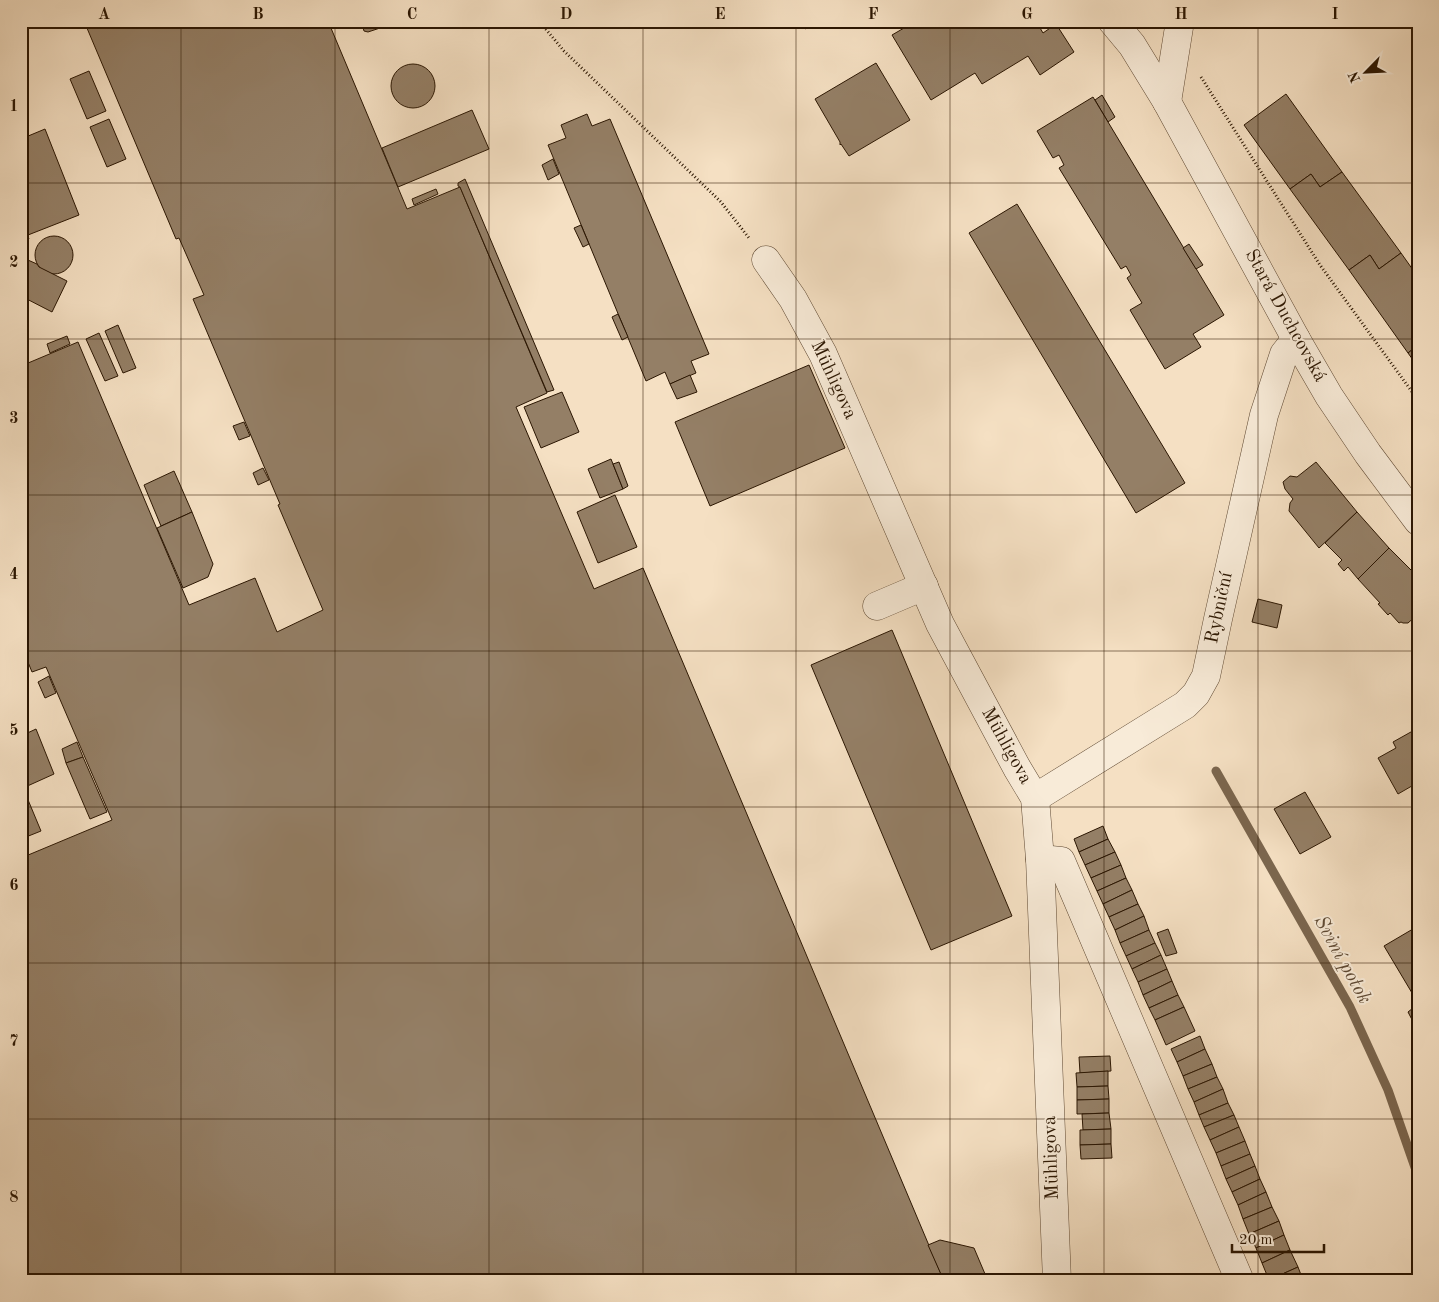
<svg xmlns="http://www.w3.org/2000/svg" width="1439" height="1302" viewBox="0 0 1439 1302" font-family="'Old Standard TT',serif">
<style>
.lines{fill:none;stroke-linecap:round;stroke-linejoin:round}
.stream{stroke:#7b664e;stroke-width:9}
.building{fill:#947f66;stroke:#2b1602}
.minor-casing{stroke:#5e4832;stroke-width:29}
.path{stroke:#2b1602;stroke-width:3;stroke-dasharray:1 2.5;stroke-linecap:butt}
.minor{stroke:#f8ebd8;stroke-width:28}
.grid{fill:none;stroke:#2b1602;stroke-width:1;stroke-opacity:0.55}
.labels{text-anchor:middle;dominant-baseline:central;stroke-width:4;stroke-linejoin:round;paint-order:stroke}
.street-label{font-size:19px;fill:#2b1602;stroke:#f8ebd8}
.water-label{font-size:20px;font-style:italic;fill:#604b35;stroke:#f8ebd8}
.neatline{fill:none;stroke:#2b1602;stroke-width:2}
.grid-label{font-size:16px;text-anchor:middle;font-weight:bold;fill:#2b1602}
</style>
<rect width="100%" height="100%" fill="#f5e0c3"/>
<filter id="stains"><feTurbulence type="fractalNoise" baseFrequency=".004" numOctaves="4"/><feColorMatrix values="0 0 0 0 .2 0 0 0 0 .09 0 0 0 0 .02 0 0 0 .5 -.17"/></filter>
<radialGradient id="worn" r=".72"><stop offset=".6" stop-color="#630" stop-opacity="0"/><stop offset="1" stop-color="#630" stop-opacity=".3"/></radialGradient>
<g class="lines">
<polyline class="stream" points="1216,771 1350,1007 1388,1090 1418,1176"/>
</g>
<g class="building">
<polygon points="84,21 328,21 407,209 460,187 547,393 516,407 594,589 643,568 944,1281 21,1281 21,858 112,820 46,667 32,672 21,645 21,366 78,342 189,605 255,578 277,632 323,610 278,505 280,504 193,299 204,295 179,238 176,239"/>
<polygon points="361,21 384,21 383,27 368,32 364,31"/>
<polygon points="794,21 811,21 806,29"/>
<polygon points="916,21 1036,21 1043,33 1056,24 1074,52 1040,75 1028,56 982,84 975,73 931,100 892,35"/>
<polygon points="876,63 910,120 849,156 841,144 840,145 840,142 815,99"/>
<circle cx="413" cy="86" r="22"/>
<polygon points="89,71 106,111 87,119 70,79"/>
<polygon points="1286,94 1342,172 1320,187 1311,174 1290,189 1244,125"/>
<polygon points="1102,95 1115,117 1108,122 1095,100"/>
<polygon points="1093,97 1224,315 1193,334 1201,347 1165,369 1130,310 1142,303 1127,278 1131,275 1126,266 1121,269 1059,168 1064,165 1059,155 1053,158 1037,131"/>
<polygon points="472,110 489,149 398,187 382,148"/>
<polygon points="587,114 592,126 610,119 709,354 691,361 696,373 670,384 665,372 646,381 548,145 566,138 561,125"/>
<polygon points="109,119 126,159 107,167 90,127"/>
<polygon points="45,129 79,215 28,235 21,219 21,139"/>
<polygon points="553,159 559,174 548,180 542,165"/>
<polygon points="1342,172 1401,253 1379,269 1370,255 1349,270 1290,189 1311,174 1320,187"/>
<polygon points="465,179 554,390 547,392 460,187 458,186 458,183"/>
<polygon points="436,189 438,194 414,205 412,199"/>
<polygon points="1017,204 1185,483 1136,513 969,233"/>
<polygon points="21,219 29,239 21,242"/>
<polygon points="581,225 589,244 583,247 574,228"/>
<circle cx="54" cy="255" r="19"/>
<polygon points="1189,244 1203,265 1196,269 1183,248"/>
<polygon points="1401,253 1418,277 1418,345 1408,353 1349,270 1370,255 1379,269"/>
<polygon points="21,257 37,264 39,267 67,281 52,312 21,296"/>
<polygon points="618,314 628,337 622,340 612,317"/>
<polygon points="118,325 136,368 123,373 105,331"/>
<polygon points="99,333 118,376 105,381 86,339"/>
<polygon points="67,336 70,344 50,353 47,344"/>
<polygon points="1418,345 1418,367 1408,353"/>
<polygon points="809,365 845,448 710,506 675,422"/>
<polygon points="690,375 697,392 677,399 670,384"/>
<polygon points="562,392 579,432 541,448 524,407"/>
<polygon points="244,422 250,436 239,440 233,426"/>
<polygon points="611,459 623,489 600,498 588,469"/>
<polygon points="619,462 628,486 623,489 613,464"/>
<polygon points="1316,462 1357,512 1319,548 1289,511 1290,503 1293,499 1285,489 1283,482 1290,476 1297,477"/>
<polygon points="263,468 269,480 258,485 253,473"/>
<polygon points="174,471 192,512 161,526 144,485"/>
<polygon points="615,495 637,547 598,563 577,512"/>
<polygon points="192,512 213,564 208,577 183,588 157,528"/>
<polygon points="1357,512 1389,548 1358,579 1348,567 1344,571 1338,564 1342,560 1325,543"/>
<polygon points="1389,548 1418,577 1418,605 1416,606 1418,609 1418,614 1408,623 1403,623 1401,622 1399,623 1390,613 1388,615 1378,604 1380,603 1358,579"/>
<polygon points="1258,599 1282,605 1277,628 1252,622"/>
<polygon points="892,630 1012,916 931,950 811,665"/>
<polygon points="49,676 56,693 45,698 38,682"/>
<polygon points="1418,728 1418,785 1417,783 1398,794 1378,758 1396,748 1393,742"/>
<polygon points="36,729 54,774 23,788 21,783 21,736"/>
<polygon points="77,742 83,757 66,763 62,749"/>
<polygon points="83,757 107,812 90,819 66,763"/>
<polygon points="21,783 41,831 21,839"/>
<polygon points="1305,792 1331,837 1300,854 1274,809"/>
<polygon points="1103,826 1108,839 1079,852 1074,839"/>
<polygon points="1108,839 1115,852 1085,865 1079,852"/>
<polygon points="1115,852 1121,865 1091,878 1085,865"/>
<polygon points="1121,865 1126,878 1097,891 1091,878"/>
<polygon points="1126,878 1132,890 1103,904 1097,891"/>
<polygon points="1132,890 1138,904 1109,917 1103,904"/>
<polygon points="1138,904 1144,916 1115,930 1109,917"/>
<polygon points="1144,916 1149,930 1120,943 1115,930"/>
<polygon points="1418,926 1418,1003 1384,946"/>
<polygon points="1168,929 1177,953 1166,956 1157,933"/>
<polygon points="1149,930 1155,943 1126,956 1120,943"/>
<polygon points="1155,943 1161,955 1132,969 1126,956"/>
<polygon points="1161,955 1167,969 1138,982 1132,969"/>
<polygon points="1167,969 1172,981 1143,995 1138,982"/>
<polygon points="1172,981 1178,995 1149,1008 1143,995"/>
<polygon points="1178,995 1184,1007 1155,1020 1149,1008"/>
<polygon points="1418,1004 1418,1031 1408,1012"/>
<polygon points="1184,1007 1195,1031 1166,1045 1155,1020"/>
<polygon points="1200,1036 1205,1049 1177,1062 1171,1049"/>
<polygon points="1205,1049 1212,1064 1183,1076 1177,1062"/>
<polygon points="1110,1056 1111,1071 1080,1073 1079,1057"/>
<polygon points="1212,1064 1217,1077 1188,1089 1183,1076"/>
<polygon points="1108,1071 1108,1086 1077,1087 1076,1073"/>
<polygon points="1217,1077 1223,1089 1194,1102 1188,1089"/>
<polygon points="1108,1086 1109,1099 1077,1100 1077,1087"/>
<polygon points="1223,1089 1228,1103 1199,1115 1194,1102"/>
<polygon points="1109,1099 1109,1113 1077,1114 1077,1100"/>
<polygon points="1228,1103 1234,1115 1204,1127 1199,1115"/>
<polygon points="1109,1113 1111,1129 1083,1130 1082,1114"/>
<polygon points="1234,1115 1239,1127 1210,1140 1204,1127"/>
<polygon points="1239,1127 1245,1141 1216,1153 1210,1140"/>
<polygon points="1111,1129 1111,1144 1080,1145 1080,1130"/>
<polygon points="1245,1141 1250,1154 1221,1166 1216,1153"/>
<polygon points="1111,1144 1112,1158 1081,1159 1080,1145"/>
<polygon points="1250,1154 1255,1166 1226,1179 1221,1166"/>
<polygon points="1255,1166 1260,1179 1232,1192 1226,1179"/>
<polygon points="1260,1179 1266,1192 1238,1205 1232,1192"/>
<polygon points="1266,1192 1272,1207 1243,1219 1238,1205"/>
<polygon points="1272,1207 1279,1221 1249,1234 1243,1219"/>
<polygon points="1279,1221 1284,1235 1256,1248 1249,1234"/>
<polygon points="1284,1235 1290,1250 1262,1263 1256,1248"/>
<polygon points="940,1240 974,1248 988,1281 944,1281 928,1245"/>
<polygon points="1290,1250 1298,1267 1269,1280 1262,1263"/>
<polygon points="1298,1267 1303,1280 1269,1281 1269,1280"/>
</g>
<g class="lines">
<g class="minor-casing">
<g id="minor">
<polyline points="1112,21 1132,45 1167,102 1296,339 1329,396 1368,454 1418,521"/>
<polyline points="1167,102 1180,21"/>
<polyline points="766,260 793,299 823,354 940,624 1017,768 1035,798 1040,859 1057,1281"/>
<polyline points="877,606 924,586"/>
<polyline points="1035,798 1185,705 1196,694 1206,676 1218,619 1264,415 1284,354 1296,339"/>
<polyline points="1040,859 1061,861 1240,1281"/>
</g>
</g>
<g class="path">
<polyline points="539,21 564,51 721,202 749,238"/>
<polyline points="1201,77 1320,265 1418,400"/>
</g>
<use href="#minor" class="minor"/>
</g>
<path class="grid" d="M181,21V1281M335,21V1281M489,21V1281M643,21V1281M796,21V1281M950,21V1281M1104,21V1281M1258,21V1281M21,183H1418M21,339H1418M21,495H1418M21,651H1418M21,807H1418M21,963H1418M21,1119H1418"/>
<g class="labels">
<g class="street-label">
<text transform="translate(1285 316) rotate(61)">Stará Duchcovská</text>
<text transform="translate(833 380) rotate(65)">Mühligova</text>
<text transform="translate(1220 608) rotate(-78)">Rybniční</text>
<text transform="translate(1006 746) rotate(61)">Mühligova</text>
<text transform="translate(1052 1158) rotate(-92)">Mühligova</text>
</g>
<g class="water-label">
<text transform="translate(1342 960) rotate(61)">Sviní potok</text>
</g>
</g>
<rect width="1439" height="1302" fill="none" stroke="#f5e0c3" stroke-width="55"/>
<g transform="translate(1366 72) rotate(246)" stroke="#f8ebd8" stroke-width="4" paint-order="stroke">
<path d="M0-4L9 19L0 12L-9 19Z" fill="#2b1602"/>
<text y="-8" font-size="14" font-weight="bold" text-anchor="middle" fill="#2b1602">N</text>
</g>
<path d="M1232 1244v8h92v-8" fill="none" stroke="#2b1602" stroke-width="2.5"/>
<text x="1239" y="1244" font-size="15" fill="#2b1602" stroke="#f8ebd8" stroke-width="4" paint-order="stroke">20 m</text>
<rect x="28" y="28" width="1384" height="1246" class="neatline"/>
<g class="grid-label">
<text x="104" y="19">A</text>
<text x="258" y="19">B</text>
<text x="412" y="19">C</text>
<text x="566" y="19">D</text>
<text x="720" y="19">E</text>
<text x="873" y="19">F</text>
<text x="1027" y="19">G</text>
<text x="1181" y="19">H</text>
<text x="1335" y="19">I</text>
<text x="14" y="111">1</text>
<text x="14" y="267">2</text>
<text x="14" y="423">3</text>
<text x="14" y="579">4</text>
<text x="14" y="735">5</text>
<text x="14" y="890">6</text>
<text x="14" y="1046">7</text>
<text x="14" y="1202">8</text>
</g>
<rect width="100%" height="100%" filter="url(#stains)"/>
<rect width="100%" height="100%" fill="url(#worn)"/>
</svg>
